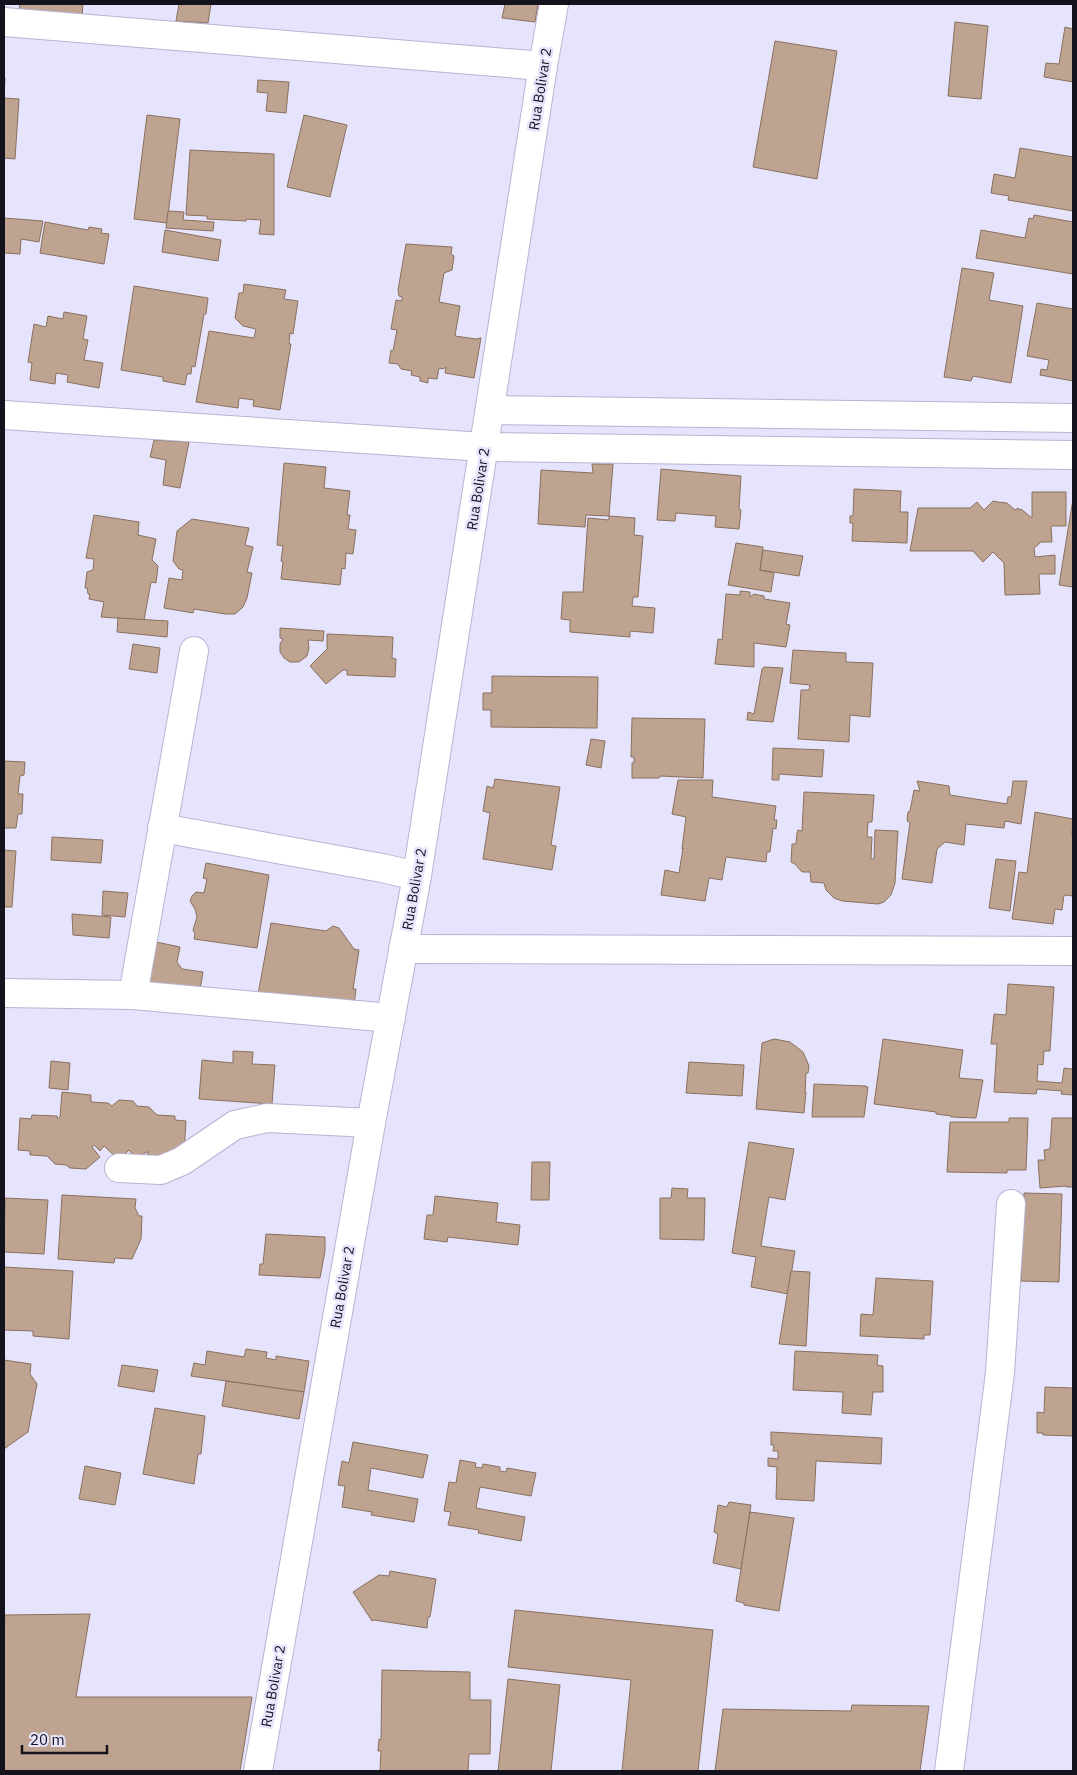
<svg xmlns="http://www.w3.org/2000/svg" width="1077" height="1775" viewBox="0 0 1077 1775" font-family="'IBM Plex Sans',sans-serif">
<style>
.building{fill:#bea390;stroke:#89705e}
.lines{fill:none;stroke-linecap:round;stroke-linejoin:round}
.street-casing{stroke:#b7b3d1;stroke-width:30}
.secondary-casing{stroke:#b7b3d1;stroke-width:30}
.street{stroke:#fff;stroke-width:28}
.secondary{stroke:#fff;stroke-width:28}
.labels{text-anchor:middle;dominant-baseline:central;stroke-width:5;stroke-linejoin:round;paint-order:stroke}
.street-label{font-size:14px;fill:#14131d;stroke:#e6e4fd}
</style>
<rect width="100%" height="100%" fill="#e6e4fd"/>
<g class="building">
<polygon points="20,4 83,4 82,17 19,12"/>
<polygon points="179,4 211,4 208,23 176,21"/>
<polygon points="505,4 538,4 535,22 502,18"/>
<polygon points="955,22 988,26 981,99 948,96"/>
<polygon points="1065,27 1073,29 1073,82 1044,77 1046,63 1059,64"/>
<polygon points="775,41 837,51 817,179 753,167"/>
<polygon points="4,78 5,78 4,98 19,99 15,159 4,158"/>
<polygon points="258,80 289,82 286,113 266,111 268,93 257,92"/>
<polygon points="147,115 180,119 167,223 134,219"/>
<polygon points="304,115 347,125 330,197 287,187"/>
<polygon points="1020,148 1073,157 1073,211 1008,200 1009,196 991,193 994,174 1015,178"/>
<polygon points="190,150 274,154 274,235 259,234 261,220 246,219 246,221 207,219 207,216 186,215"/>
<polygon points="168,211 184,212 183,220 214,222 213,231 166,228"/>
<polygon points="1034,215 1073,222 1073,274 976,258 981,230 1025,238 1029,218 1033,219"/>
<polygon points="4,218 43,221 39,242 21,239 20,254 4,253"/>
<polygon points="45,222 88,230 89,227 102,229 101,233 109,234 104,264 40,253"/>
<polygon points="165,230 221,240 218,261 162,252"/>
<polygon points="406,244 452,247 451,254 454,256 452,270 444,273 439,302 460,306 455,336 476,339 481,338 474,378 445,373 446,367 443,369 439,368 437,379 428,378 428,383 420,381 420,377 411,375 412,371 401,369 398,364 389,363 391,350 393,351 397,330 391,329 396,300 402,301 402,297 399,296 398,290"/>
<polygon points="962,268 994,273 989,300 1023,306 1011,383 973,376 971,381 944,377"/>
<polygon points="244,284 286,290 284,299 298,301 293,334 290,333 289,344 291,344 280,410 253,406 254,400 239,398 238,408 196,402 209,331 254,338 256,329 243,326 235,318 239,293 243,293"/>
<polygon points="134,286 208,298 206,314 204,314 195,367 192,366 191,374 187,374 185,385 163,381 163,377 121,370"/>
<polygon points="1037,303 1073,309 1073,381 1040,375 1041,369 1047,370 1049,360 1027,356"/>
<polygon points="64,312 87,316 83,339 88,340 84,360 103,363 99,388 67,382 68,375 56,373 55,384 30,380 32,363 28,362 34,324 46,327 48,316 63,319"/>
<polygon points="154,440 189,442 180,488 163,485 166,460 150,457"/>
<polygon points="284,463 326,467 324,488 350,491 347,515 350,515 348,529 356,530 353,554 346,553 345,569 342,568 340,585 281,579 283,562 281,561 283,546 277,545"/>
<polygon points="592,464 613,464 609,516 586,515 585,527 538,524 541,470 593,473"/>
<polygon points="661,469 741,476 739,509 741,510 739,529 715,527 716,516 676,513 675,521 657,520"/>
<polygon points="854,489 901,491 900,512 908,512 907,543 852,541 853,523 850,523 850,516 853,516"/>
<polygon points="1032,492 1066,492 1066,526 1051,526 1052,542 1041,542 1034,548 1035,557 1055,555 1055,574 1039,574 1040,594 1005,595 1004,563 993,552 983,562 973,551 910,551 918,508 970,508 977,502 984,510 993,501 998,502 1007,503 1015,510 1018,508 1020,510 1021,509 1032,518"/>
<polygon points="1073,499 1073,587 1059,585"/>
<polygon points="94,515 139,522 138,535 156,539 152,560 158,566 156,583 151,582 144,620 101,617 104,602 89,599 90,595 88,594 87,588 85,588 87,572 93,570 94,559 86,558"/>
<polygon points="609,516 635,518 634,535 643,536 638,597 633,597 632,606 655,608 653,633 630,631 630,637 570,632 570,620 561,619 563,592 583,592 588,518 609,520"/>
<polygon points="192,519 249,528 245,545 253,547 247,572 252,573 247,598 243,607 235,614 225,614 194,609 193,613 164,608 169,578 182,580 183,570 179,569 173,561 177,531"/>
<polygon points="736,543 763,547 760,570 774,573 771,592 728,585"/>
<polygon points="763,550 803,556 799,576 760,570"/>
<polygon points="740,591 750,592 750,597 754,594 764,596 764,599 790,603 786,624 790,625 786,647 754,643 754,667 715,664 718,639 722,640 726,594 740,595"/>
<polygon points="118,618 168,621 167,637 117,632"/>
<polygon points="280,628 324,631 323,641 308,640 309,648 307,656 299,662 290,662 284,658 280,652 280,644 283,639 280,638"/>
<polygon points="327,634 393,637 392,658 396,659 395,677 347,675 347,670 343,670 326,684 310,666 327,649"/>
<polygon points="133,644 160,648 157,673 129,669"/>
<polygon points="793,650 846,653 846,662 873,663 870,717 850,715 849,742 798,739 801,690 809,690 810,685 790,683"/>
<polygon points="764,667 783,668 773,722 747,720 748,712 754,714 762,669"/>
<polygon points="492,676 598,677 597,728 491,727 491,710 483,710 483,693 492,693"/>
<polygon points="632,718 705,719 703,778 660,776 659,778 632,778 632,763 634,763 634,757 631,757"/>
<polygon points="591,739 605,741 601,768 586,765"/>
<polygon points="773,748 824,750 822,777 779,774 779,780 772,780"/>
<polygon points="4,761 25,762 24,775 20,776 18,794 23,794 22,814 18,814 16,828 4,828"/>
<polygon points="495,779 560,787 551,845 556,846 552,870 483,859 490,813 483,811 487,786 493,788"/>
<polygon points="678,780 713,780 712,797 776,806 774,820 777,820 776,829 773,828 770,852 767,852 766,862 726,857 722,880 709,878 705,901 661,895 665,870 679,873 683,848 682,849 686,817 672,814"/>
<polygon points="917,781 949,786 950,795 1007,804 1008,797 1011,797 1013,781 1027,781 1021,824 1005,821 1004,828 966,824 964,845 945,842 937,849 932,883 902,879 910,823 907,821 908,812 910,811 914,790 920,791"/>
<polygon points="804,792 874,795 872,822 868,822 867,837 872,837 871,859 874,859 875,830 898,831 895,883 891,895 884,902 878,904 842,901 834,898 826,890 824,883 811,882 810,872 802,872 795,864 791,862 792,844 796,844 797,833 798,830 802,831"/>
<polygon points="1035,812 1073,819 1072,835 1073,836 1073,896 1064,895 1062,910 1055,909 1053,924 1012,919 1019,872 1027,873"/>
<polygon points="52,837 103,840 101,863 51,860"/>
<polygon points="4,850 16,851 12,907 4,907"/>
<polygon points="996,859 1016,861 1010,911 989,908"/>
<polygon points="206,863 269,875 257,948 194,939 195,934 193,930 197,917 195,909 190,901 192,896 196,892 204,893 207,879 203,878"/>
<polygon points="103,891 128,893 125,917 102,915"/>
<polygon points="72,914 111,917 109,938 73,935"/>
<polygon points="271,923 326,931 333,926 339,928 354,949 359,950 353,989 356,989 354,1005 257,1000"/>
<polygon points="156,942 180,947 177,962 182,969 203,972 199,996 148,986"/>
<polygon points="1008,984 1054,987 1050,1051 1044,1051 1043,1065 1038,1064 1037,1081 1062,1083 1064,1068 1073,1069 1073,1095 1061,1094 1062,1091 1037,1089 1036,1094 994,1092 997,1044 991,1044 994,1014 1006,1015"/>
<polygon points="774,1039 790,1042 803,1052 809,1066 808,1073 806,1073 805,1093 806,1092 804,1113 756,1109 762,1043"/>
<polygon points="883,1039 963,1050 959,1078 983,1080 976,1118 951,1117 951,1116 936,1114 936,1112 874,1104"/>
<polygon points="233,1051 253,1052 252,1064 275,1065 272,1104 199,1099 202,1060 233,1063"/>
<polygon points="51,1061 70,1063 68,1090 49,1088"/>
<polygon points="689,1062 744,1065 742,1096 686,1093"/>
<polygon points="814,1084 866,1086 866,1087 868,1087 864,1117 812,1117"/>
<polygon points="62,1092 91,1095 91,1102 108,1103 112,1106 119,1100 133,1101 137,1106 149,1107 157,1115 175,1116 175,1120 186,1121 184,1153 171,1156 147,1155 148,1152 146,1152 137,1160 129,1150 119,1160 104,1146 100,1151 94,1145 92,1147 100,1157 86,1169 70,1168 66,1165 55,1164 47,1156 30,1155 30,1151 18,1150 20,1118 31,1119 32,1115 57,1116 58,1119 60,1117"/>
<polygon points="1009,1118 1028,1118 1026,1170 1007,1170 1007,1173 947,1172 950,1122 1009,1122"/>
<polygon points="1052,1118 1073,1118 1073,1187 1066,1187 1066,1186 1040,1188 1038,1160 1045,1160 1044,1150 1050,1149"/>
<polygon points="749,1142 794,1149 785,1200 769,1197 761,1246 795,1251 788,1294 751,1287 756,1257 732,1253"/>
<polygon points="532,1162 550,1162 549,1200 531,1200"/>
<polygon points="672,1188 688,1189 687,1198 705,1198 704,1240 660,1239 660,1198 671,1198"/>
<polygon points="1024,1193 1062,1194 1059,1282 1021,1281"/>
<polygon points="62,1195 136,1199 135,1208 139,1216 142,1216 141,1239 132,1259 115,1258 114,1263 58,1259"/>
<polygon points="435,1196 498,1203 496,1222 520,1225 518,1245 448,1237 447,1242 424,1239 427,1215 433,1215"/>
<polygon points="5,1198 48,1200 44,1254 4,1252"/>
<polygon points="266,1234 325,1237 325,1251 320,1278 259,1275 260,1264 263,1264"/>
<polygon points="4,1267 73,1271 69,1339 33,1336 33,1331 4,1330"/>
<polygon points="791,1271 810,1272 806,1346 779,1344"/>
<polygon points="876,1278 933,1281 930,1335 924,1335 924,1339 860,1336 861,1314 873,1315"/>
<polygon points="246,1349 267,1352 266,1358 276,1360 276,1356 309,1361 304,1392 191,1376 194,1363 205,1365 207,1351 244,1357"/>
<polygon points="795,1351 878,1355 877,1365 883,1366 883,1392 873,1392 871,1415 842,1413 843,1392 793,1390"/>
<polygon points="4,1360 31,1364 30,1374 37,1384 28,1432 4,1449"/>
<polygon points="122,1365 158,1370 154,1392 118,1386"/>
<polygon points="226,1381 304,1392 299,1419 222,1406"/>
<polygon points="1045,1387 1073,1388 1073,1436 1043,1435 1043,1433 1037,1433 1037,1412 1044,1413"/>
<polygon points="155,1408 205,1416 201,1454 198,1454 194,1484 143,1474"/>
<polygon points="771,1432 882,1438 881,1464 816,1461 814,1501 776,1499 777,1467 768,1466 768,1458 778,1459 778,1451 773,1451 774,1445 771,1445"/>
<polygon points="353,1442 428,1455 423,1478 371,1468 368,1490 418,1499 414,1522 371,1515 372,1512 342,1507 345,1486 338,1485 342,1461 349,1463"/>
<polygon points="460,1460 476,1463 475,1467 482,1468 483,1464 500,1467 500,1471 506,1472 507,1468 536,1473 531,1496 480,1487 476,1508 525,1517 521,1541 478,1533 479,1530 448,1525 451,1512 444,1511 449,1482 456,1483"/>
<polygon points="85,1466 121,1473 115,1505 79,1499"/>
<polygon points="729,1502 751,1505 741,1569 713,1563 718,1534 714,1532 718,1505 727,1507"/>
<polygon points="750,1512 794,1518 779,1611 744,1605 744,1603 736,1601"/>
<polygon points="390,1571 436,1579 430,1617 428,1617 427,1628 374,1620 372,1621 353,1592 379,1575 389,1576"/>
<polygon points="515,1610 713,1630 698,1771 622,1771 631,1680 508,1667"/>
<polygon points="90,1614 76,1697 252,1697 240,1771 4,1771 4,1626 5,1615"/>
<polygon points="382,1670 470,1672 470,1700 491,1700 490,1754 469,1754 468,1771 380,1771 381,1751 378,1751 379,1739 381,1740"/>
<polygon points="508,1679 560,1685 551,1771 498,1771"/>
<polygon points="852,1705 929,1706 920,1771 715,1771 723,1709 851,1711"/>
</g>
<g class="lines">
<g class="street-casing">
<g id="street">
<polyline points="4,22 543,66"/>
<polyline points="490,410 1073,418"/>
<polyline points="4,415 484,447 1073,455"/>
<polyline points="162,828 382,868 417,876"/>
<polyline points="403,949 1073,951"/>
<polyline points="4,993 133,995 391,1018"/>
<polyline points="133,995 194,651"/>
<polyline points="119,1168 161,1170 182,1161 235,1125 267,1118 371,1123"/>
<polyline points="949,1771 1000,1373 1011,1204"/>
</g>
</g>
<g class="secondary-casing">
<polyline id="secondary" points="258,1771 371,1123 417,876 543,66 554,4"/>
</g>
<use href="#street" class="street"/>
<use href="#secondary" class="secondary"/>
</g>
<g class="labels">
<g class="street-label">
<text transform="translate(540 89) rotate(-81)">Rua Bolivar 2</text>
<text transform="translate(478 489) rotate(-81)">Rua Bolivar 2</text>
<text transform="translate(414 889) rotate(-80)">Rua Bolivar 2</text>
<text transform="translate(342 1287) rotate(-80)">Rua Bolivar 2</text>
<text transform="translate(273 1686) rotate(-80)">Rua Bolivar 2</text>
</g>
</g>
<rect width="1077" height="1775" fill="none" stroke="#14131d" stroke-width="10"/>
<path d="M22 1745v8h85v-8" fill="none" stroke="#14131d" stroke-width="2.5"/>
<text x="30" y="1745" font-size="15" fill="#14131d" stroke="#e6e4fd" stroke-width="4" paint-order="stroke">20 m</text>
</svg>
